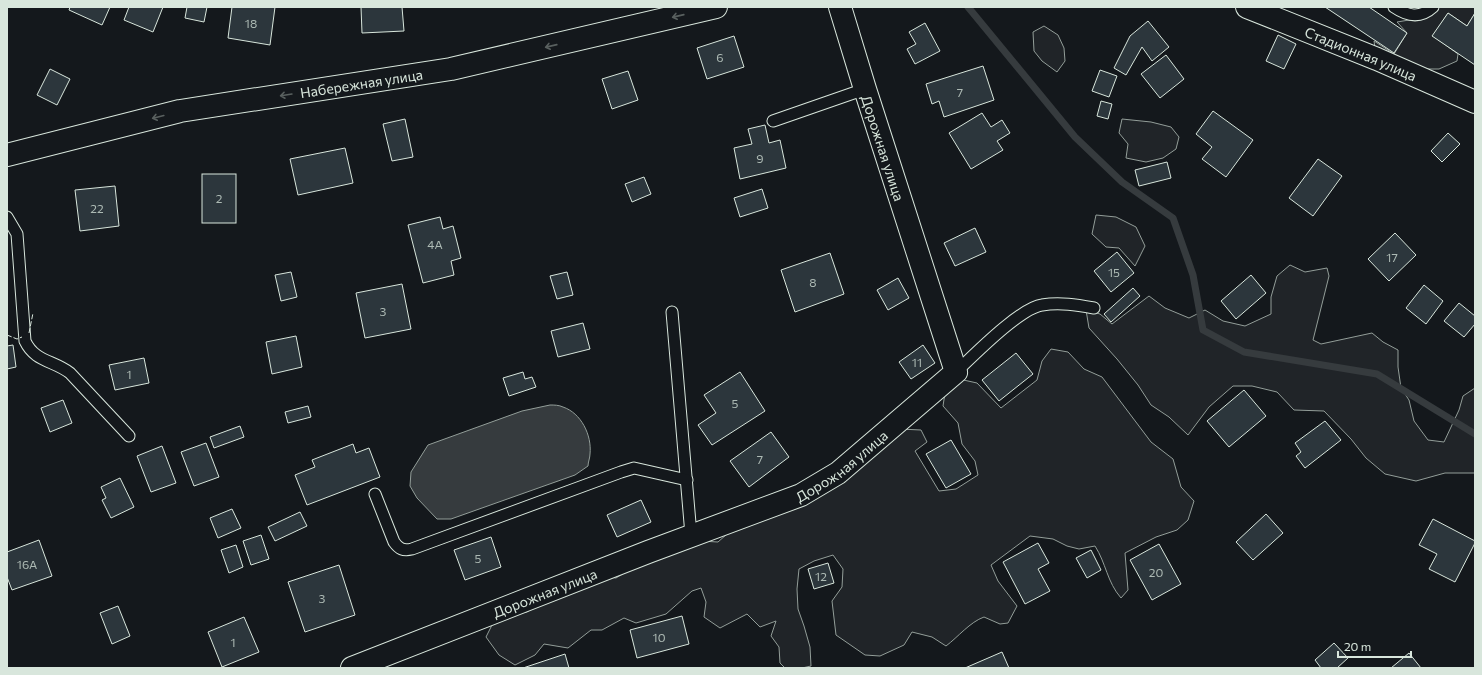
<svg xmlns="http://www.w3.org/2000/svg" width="1482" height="675" viewBox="0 0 1482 675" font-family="Commissioner,sans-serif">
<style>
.green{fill:#202428;stroke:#939e99}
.water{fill:#363b3e;stroke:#939e99}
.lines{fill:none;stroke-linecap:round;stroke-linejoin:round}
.stream{stroke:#363b3e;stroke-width:7}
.building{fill:#2c363c;stroke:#d8e6dc}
.lane-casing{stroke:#d8e6dc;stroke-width:13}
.street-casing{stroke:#d8e6dc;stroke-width:24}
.lane{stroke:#14181c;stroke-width:11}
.street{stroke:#14181c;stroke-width:22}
.fence{stroke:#d8e6dc;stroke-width:1;stroke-dasharray:5 2;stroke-linecap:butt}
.oneway{stroke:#59605f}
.labels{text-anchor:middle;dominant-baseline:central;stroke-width:3;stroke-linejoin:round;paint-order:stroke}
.number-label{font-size:12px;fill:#adbab4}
.street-label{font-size:14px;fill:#d8e6dc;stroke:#14181c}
</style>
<rect width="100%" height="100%" fill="#14181c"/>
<g class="green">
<polygon points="1435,7 1475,7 1475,13 1467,26 1448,13 1433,36 1458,54 1457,61 1439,69 1422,69 1375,48 1374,41 1394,54 1407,33 1397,22 1421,18"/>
<polygon points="1044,26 1058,35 1064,48 1065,61 1057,72 1042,61 1034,51 1033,32"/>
<polygon points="1122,119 1151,122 1171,127 1179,137 1176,149 1163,158 1146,162 1126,158 1128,144 1119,133"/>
<polygon points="1096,215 1116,217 1136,227 1145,246 1135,266 1119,248 1106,247 1092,234"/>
<polygon points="1290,265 1305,272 1327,268 1329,276 1313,340 1321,344 1372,333 1383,342 1398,350 1398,367 1401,388 1409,400 1414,421 1428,440 1444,442 1459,410 1463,396 1475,388 1475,473 1445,473 1416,481 1385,474 1366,458 1351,439 1324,411 1294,410 1277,392 1252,386 1233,386 1209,407 1188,435 1169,417 1151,405 1138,385 1117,359 1089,328 1086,310 1100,314 1112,324 1149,296 1165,308 1189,318 1205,310 1223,321 1245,326 1271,314 1271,297 1277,276"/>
<path d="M1051,349L1068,352L1084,369L1102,377L1151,442L1173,459L1181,487L1194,501L1188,520L1177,530L1156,537L1125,553L1128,590L1121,598C1107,582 1106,563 1095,546L1079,549L1067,546L1053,539L1030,536L991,565L998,581L1017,606L1008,623L1000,624L984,617C970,622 958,637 946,646L932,637L912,632L904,645L880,656L865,655L836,635L832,601L842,587L843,569L833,555L814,561L799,569L797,589L798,609L804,626L810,647L811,666L802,668H785L780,663L779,647L771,636L776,621L760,627L747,614L720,628L704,617L706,602L701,588L692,591L666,614L636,623L624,618L602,630H591L568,648L544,644L535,655L515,665L499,655L486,637L493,623L506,614L527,612L538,605L596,575L616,578L631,569L648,556H670L682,544L700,541L718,542L727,534L769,514L799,507L829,491L862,464L899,429L921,430L927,442L915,451L939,491L956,489L978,475L975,461L962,444L958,423L943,406L945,393L959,379L977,383L1001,408L1037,380L1042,361Z"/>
</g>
<path class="water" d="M550,405C554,405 559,405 563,407C581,413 592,435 590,454C590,458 588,462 588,466L575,475L451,519H437L417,498L410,486L411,472L428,445L522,411Z"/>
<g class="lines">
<polyline class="stream" points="968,7 1075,137 1122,182 1173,218 1193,275 1203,330 1244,352 1377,374 1475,434"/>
</g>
<g class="building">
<polygon points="70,7 110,7 102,25 69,10"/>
<polygon points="129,7 163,7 153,32 124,20"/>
<polygon points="187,7 207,7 204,22 185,18"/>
<polygon points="232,7 275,7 270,45 228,38"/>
<polygon points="361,7 402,7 404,31 362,33"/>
<polygon points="1325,7 1369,7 1407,33 1394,53"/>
<polygon points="1448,13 1467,26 1475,13 1475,65 1432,36"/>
<polygon points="1148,21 1169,47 1152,61 1142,47 1126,75 1114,68 1130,36"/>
<polygon points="925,23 940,51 915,64 907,49 916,44 909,32"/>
<polygon points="1278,35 1296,44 1284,69 1266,61"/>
<polygon points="734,36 744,67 707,79 697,48"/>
<polygon points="1166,55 1184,79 1160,98 1141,74"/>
<polygon points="983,66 994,100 944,117 939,101 932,104 926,84"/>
<polygon points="50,69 70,79 57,105 37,95"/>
<polygon points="1100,70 1117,76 1109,97 1092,91"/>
<polygon points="628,71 638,100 612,109 602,79"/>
<polygon points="1101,101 1112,104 1108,119 1097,116"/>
<polygon points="1213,111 1253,140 1226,177 1202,159 1212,147 1196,134"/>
<polygon points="982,113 991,127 1002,120 1010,133 997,141 1003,150 971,169 949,133"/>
<polygon points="405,119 413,157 392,161 383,124"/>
<polygon points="765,125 769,143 780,140 786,168 740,179 734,148 752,144 748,129"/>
<polygon points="1448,133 1460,144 1442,162 1431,151"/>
<polygon points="345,148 353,183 298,195 290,159"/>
<polygon points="1318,159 1342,176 1313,216 1289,198"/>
<polygon points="1167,162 1171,178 1139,186 1135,170"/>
<rect x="202" y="174" width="34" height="49"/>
<polygon points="644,177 651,194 632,202 625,184"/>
<polygon points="115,186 119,226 80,231 75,190"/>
<polygon points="762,189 768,208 740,217 734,198"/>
<polygon points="440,217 443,229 453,226 461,258 451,261 454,275 423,283 408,225"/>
<polygon points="975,228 986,252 955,266 944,243"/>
<polygon points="1395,233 1416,255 1389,281 1368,259"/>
<polygon points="1117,252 1134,273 1111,292 1094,271"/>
<polygon points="830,253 844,294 795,312 781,270"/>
<polygon points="291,272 297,297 281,301 275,275"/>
<polygon points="567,272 573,295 557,299 550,276"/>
<polygon points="1251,275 1266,293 1236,319 1221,301"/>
<polygon points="898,278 909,298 888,310 877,290"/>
<polygon points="402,284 411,329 365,338 356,293"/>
<polygon points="1424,285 1443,301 1426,324 1406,308"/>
<polygon points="1133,288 1140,296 1111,322 1104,314"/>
<polygon points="1459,303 1475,316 1475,324 1464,337 1444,321"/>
<polygon points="583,323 590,349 558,357 551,331"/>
<polygon points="296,336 302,367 272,374 266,342"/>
<polygon points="13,345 16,367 7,369 7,346"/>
<polygon points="923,345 935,363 911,379 899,362"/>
<polygon points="1016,353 1033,374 999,401 982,380"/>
<polygon points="144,358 149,383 115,390 109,365"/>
<polygon points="523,372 525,379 532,377 536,387 509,396 503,378"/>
<polygon points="740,372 765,411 712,445 698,425 716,413 704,395"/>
<polygon points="1244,390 1266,416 1229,447 1207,421"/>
<polygon points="63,400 72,423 50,432 41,408"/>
<polygon points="308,406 311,417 288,423 285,412"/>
<polygon points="1325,421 1341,440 1305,468 1296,456 1301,452 1295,443"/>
<polygon points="240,426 244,437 214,448 210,437"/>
<polygon points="771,432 789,457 749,487 730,461"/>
<polygon points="951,440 971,474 946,488 926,454"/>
<polygon points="206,443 219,477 194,486 181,452"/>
<polygon points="353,444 356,453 369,448 380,477 307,505 295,475 315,467 312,460"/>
<polygon points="162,446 176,483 151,492 137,456"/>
<polygon points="120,478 134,507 111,518 102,500 106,498 101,487"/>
<polygon points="641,500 651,522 617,537 607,515"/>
<polygon points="232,509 241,528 218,538 210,518"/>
<polygon points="300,512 307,526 275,541 268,527"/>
<polygon points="1266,514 1283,533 1253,560 1236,542"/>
<polygon points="1433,519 1475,541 1475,543 1455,582 1429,569 1437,554 1419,545"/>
<polygon points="261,535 269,559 251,565 243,541"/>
<polygon points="491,537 501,567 465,580 454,550"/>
<polygon points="39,540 52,576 12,590 7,577 7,552"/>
<polygon points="1038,543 1049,563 1038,569 1050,591 1025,604 1003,562"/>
<polygon points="1159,544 1181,584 1152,600 1130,560"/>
<polygon points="236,545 243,567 229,573 221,550"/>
<polygon points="1091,550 1101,570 1087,578 1076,558"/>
<polygon points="828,563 834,583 814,589 808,569"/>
<polygon points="339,565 355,615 305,632 288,582"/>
<polygon points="118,606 130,636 112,644 100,613"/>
<polygon points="682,616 689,644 637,658 630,630"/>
<polygon points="244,617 259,652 222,667 208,632"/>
<polygon points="1334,643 1348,658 1337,668 1321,668 1315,660"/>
<polygon points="1002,652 1009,668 965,668"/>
<polygon points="1409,653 1421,668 1391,668"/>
<polygon points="565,654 569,668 523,668"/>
</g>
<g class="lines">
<g class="lane-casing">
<g id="lane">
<path d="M1394,7C1407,16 1420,19 1433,7"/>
<polyline points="773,121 865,89"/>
<path d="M7,217L17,234L25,341C35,362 53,360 70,373L129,436"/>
<polyline points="672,312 691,535"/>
<path d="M956,372C974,355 1020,308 1042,305C1060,302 1077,305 1094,308"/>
<path d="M375,494L394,542C399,549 403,551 412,549L621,472L634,468L687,480"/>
</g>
</g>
<g class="street-casing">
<g id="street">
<path id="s1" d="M1247,7L1377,59L1475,102"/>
<path id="s2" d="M7,155L180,111L451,69L716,7"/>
<path id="s3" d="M352,668L648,552L801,495L838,473L956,372L865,89L840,7"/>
</g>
</g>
<use href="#lane" class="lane"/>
<use href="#street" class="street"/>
<g class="fence">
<polyline points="29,333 33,313"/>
<polyline points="7,335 17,339 22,337"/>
</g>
</g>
<defs><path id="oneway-shaft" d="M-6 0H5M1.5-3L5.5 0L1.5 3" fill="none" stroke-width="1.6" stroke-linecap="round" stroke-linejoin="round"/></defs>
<g class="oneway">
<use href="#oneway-shaft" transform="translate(678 16) rotate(167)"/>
<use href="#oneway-shaft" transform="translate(551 46) rotate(167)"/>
<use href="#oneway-shaft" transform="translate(286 95) rotate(171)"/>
<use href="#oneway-shaft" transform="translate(158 117) rotate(166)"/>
</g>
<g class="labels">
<g class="number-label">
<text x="251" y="23">18</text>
<text x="720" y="57">6</text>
<text x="960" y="92">7</text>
<text x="760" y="158">9</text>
<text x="219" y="198">2</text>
<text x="97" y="208">22</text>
<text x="435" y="244">4А</text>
<text x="1392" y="257">17</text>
<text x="1114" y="272">15</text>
<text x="813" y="282">8</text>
<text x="383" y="311">3</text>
<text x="917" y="362">11</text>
<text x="129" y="374">1</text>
<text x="735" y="403">5</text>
<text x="760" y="459">7</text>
<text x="478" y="558">5</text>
<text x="27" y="564">16А</text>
<text x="1156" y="572">20</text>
<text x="821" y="576">12</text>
<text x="322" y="598">3</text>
<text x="659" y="637">10</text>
<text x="233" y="642">1</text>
</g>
<g class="street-label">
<text stroke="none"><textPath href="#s1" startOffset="123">Стадионная улица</textPath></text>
<text stroke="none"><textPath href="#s2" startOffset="362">Набережная улица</textPath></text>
<text transform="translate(883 148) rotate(72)">Дорожная улица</text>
<text stroke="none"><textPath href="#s3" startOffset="531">Дорожная улица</textPath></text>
<text stroke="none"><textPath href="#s3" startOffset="207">Дорожная улица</textPath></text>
</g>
</g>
<rect width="1482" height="675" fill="none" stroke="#d8e6dc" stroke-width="16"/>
<path d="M1338 651v6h73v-6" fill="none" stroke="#d8e6dc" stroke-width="2"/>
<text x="1344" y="651" font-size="12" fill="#d8e6dc" stroke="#14181c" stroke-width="3" paint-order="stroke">20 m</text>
</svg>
